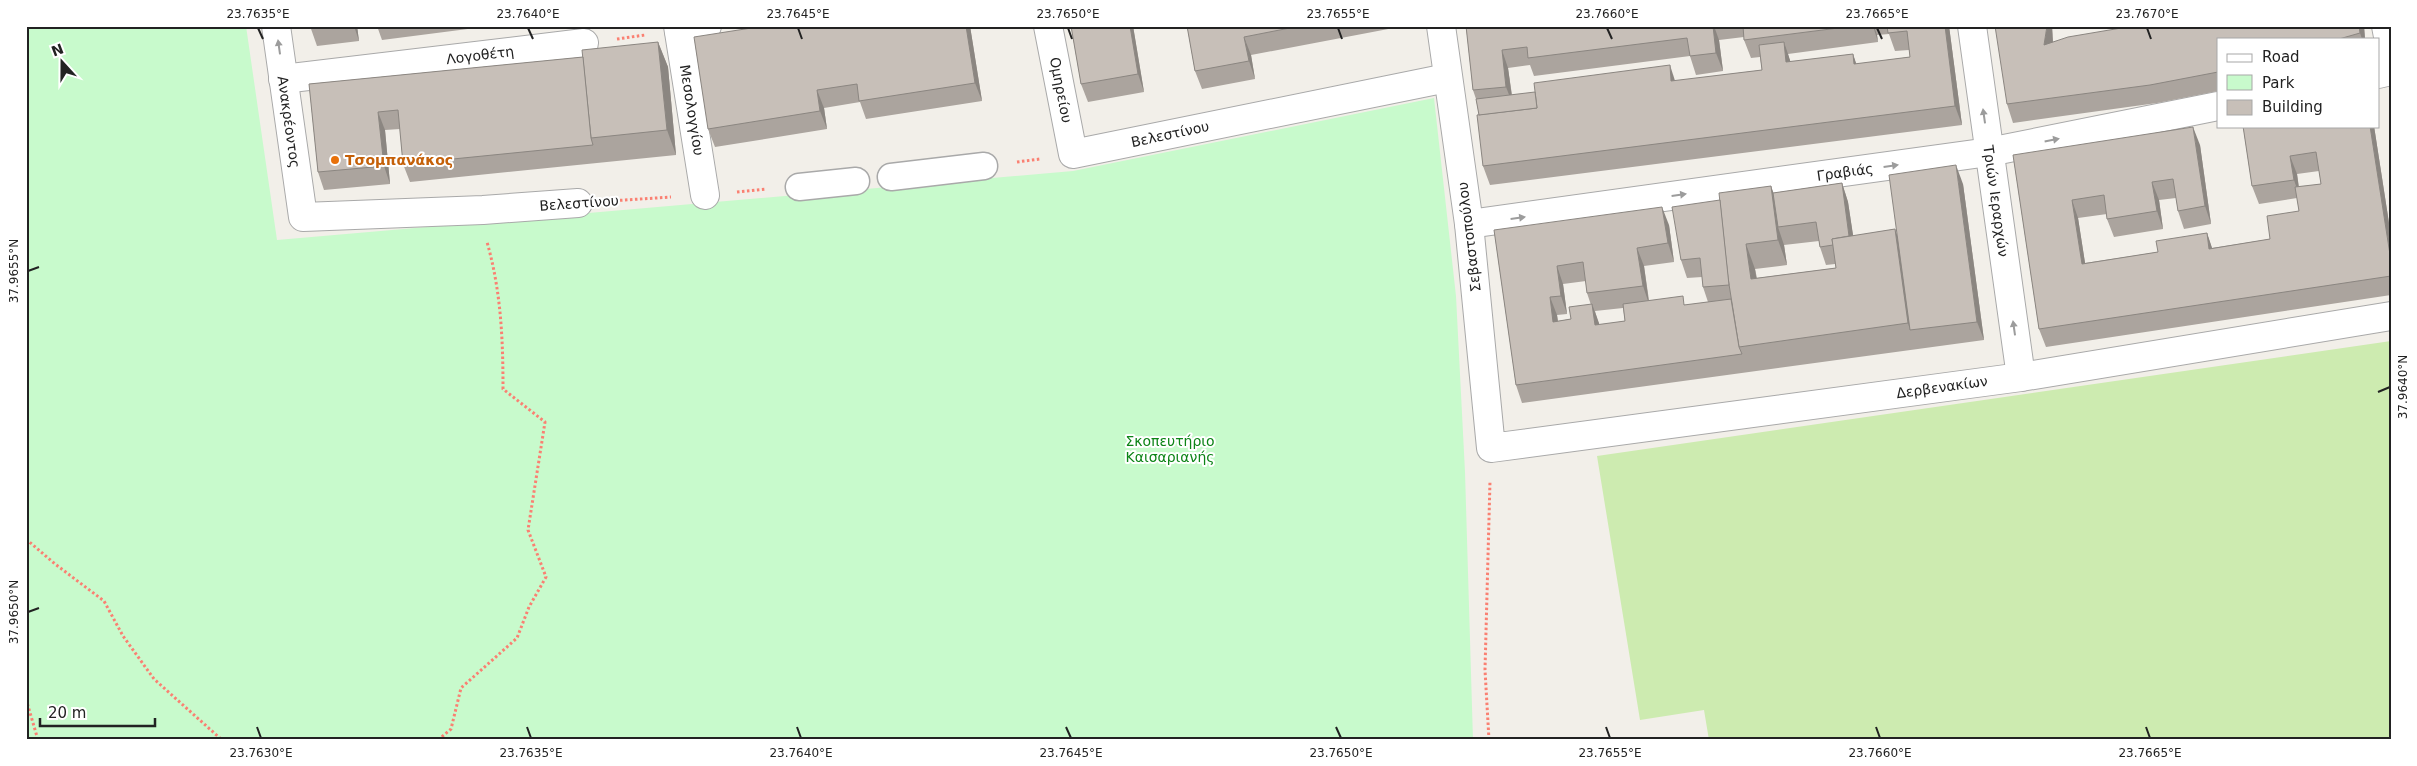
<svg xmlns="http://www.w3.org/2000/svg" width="2417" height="766" viewBox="0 0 2417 766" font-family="'DejaVu Sans',sans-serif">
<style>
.grass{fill:#cdebb0}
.park{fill:#c8facc}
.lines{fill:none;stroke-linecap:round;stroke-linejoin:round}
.pedestrian-casing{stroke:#a9a9a9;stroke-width:29}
.minor-casing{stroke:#a9a9a9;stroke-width:30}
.path{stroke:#fa8072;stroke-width:3;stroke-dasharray:2.5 2.5;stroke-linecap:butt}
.pedestrian{stroke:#fff;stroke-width:26}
.minor{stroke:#fff;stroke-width:28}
.wall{fill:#aba49e;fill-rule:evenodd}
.shaded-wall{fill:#8b8681}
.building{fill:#c7bfb8;stroke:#8b8681}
.oneway{fill:#9c9c9c}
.ticks{fill:none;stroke:#222;stroke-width:2}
.food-dot{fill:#e8710a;stroke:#fff;stroke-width:2}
.labels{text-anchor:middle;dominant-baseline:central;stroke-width:4;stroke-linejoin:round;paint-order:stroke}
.street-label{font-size:14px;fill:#222;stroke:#fff}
.food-label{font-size:14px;font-weight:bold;fill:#c56008;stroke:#fff;text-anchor:start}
.park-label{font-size:14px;fill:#0c8416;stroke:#fff}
.neatline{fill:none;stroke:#222;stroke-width:2}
.ticks-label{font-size:12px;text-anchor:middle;fill:#222}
</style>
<rect width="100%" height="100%" fill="#f2efe9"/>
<polygon class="grass" points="2391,341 2391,740 1709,740 1704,710 1640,720 1597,456"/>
<polygon class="park" points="26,26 246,26 277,240 1073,171 1434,98 1456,296 1465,472 1473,740 26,740"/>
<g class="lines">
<g class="pedestrian-casing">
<g id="pedestrian">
<polyline points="891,177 984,166"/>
<polyline points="799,187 856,181"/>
</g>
</g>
<g class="minor-casing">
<g id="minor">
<polyline points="276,26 303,217 483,210 578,203"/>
<polyline points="678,26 705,195"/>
<polyline points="1048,26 1073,154 1447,78"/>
<polyline points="1441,26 1469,224 1491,448 2021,377 2391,316"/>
<polyline points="1972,26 2021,377"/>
<polyline points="2386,26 2391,52"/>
<polyline points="679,31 707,26"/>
<polyline points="2378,74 2391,71"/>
<polyline points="283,79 584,43"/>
<polyline points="1469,224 1989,152 2218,106"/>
</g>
</g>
<g class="path">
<polyline points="617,39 645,35"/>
<polyline points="1017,162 1040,159"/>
<polyline points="737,192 766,189"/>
<polyline points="610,201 671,197"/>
<polyline points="26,539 55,564 104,601 123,636 154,679 222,740"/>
<polyline points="26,699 38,740"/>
<path d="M438,740L451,729L461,688L517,638L529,607L546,577L528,530L545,422L503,389C503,339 501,291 487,242"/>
<polyline points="1489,740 1485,670 1490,481"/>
</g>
<use href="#pedestrian" class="pedestrian"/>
<use href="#minor" class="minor"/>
</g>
<g class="wall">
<polygon points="310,26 357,26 359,41 317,46"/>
<polygon points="377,26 491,26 382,40"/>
<polygon points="764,26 970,26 982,101 866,119 860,102 824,108 827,129 715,147 708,129"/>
<polygon points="1071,26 1133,26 1144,92 1088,102 1081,84"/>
<polygon points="1187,26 1404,26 1251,55 1255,79 1202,89 1195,71"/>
<path d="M1466,26H1949L1962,125L1490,185L1483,166L1479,115L1476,99L1473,90ZM1889,34L1895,51L1909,50L1910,57L1856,64L1853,54L1790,62L1788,54L1878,42L1877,35ZM1744,37V40L1751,58L1760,57L1762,70L1675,81L1512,95L1508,68L1530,65L1534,76L1690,56L1696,75L1723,71L1719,40Z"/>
<polygon points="2052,26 2053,42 2133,26 2187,26 2187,28 2200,26 2364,26 2365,39 2218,39 2218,91 2157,103 2013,123 2007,104"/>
<polygon points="658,42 668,67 676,155 410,182 403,164 400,129 385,130 390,184 324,190 318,172 309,84 583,57"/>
<path d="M2243,126H2374L2391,236V295L2046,347L2039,329L2013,155L2200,145L2211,224L2184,229L2178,211L2176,198L2159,200L2163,229L2114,237L2107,219V214L2078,218L2085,263L2158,252L2207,233L2212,248L2270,239L2299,211L2297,198L2259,204L2252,186ZM2319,171L2321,184L2299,187L2297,174Z"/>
<path d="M1842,183L1848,202L1853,236L1895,229L1897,236L1963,184L1984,340L1522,403L1516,385L1494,230L1669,225L1674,262L1644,266L1649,300L1686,305L1708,302L1703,287L1702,277L1687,278L1681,260L1720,200L1771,186L1773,193ZM1819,241L1820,247L1826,265L1835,264L1836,268L1757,278L1755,269L1787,265L1784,245ZM1586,281L1587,293L1591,305L1571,319L1558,321L1557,315L1567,314L1563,284ZM1623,308L1625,321L1599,325L1595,311Z"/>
</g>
<g class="shaded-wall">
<polygon points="354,26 357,26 359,41"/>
<polygon points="966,26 970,26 982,101 975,83"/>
<polygon points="1130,26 1133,26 1144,92 1138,74"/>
<polygon points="1713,26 1714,26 1719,40 1723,71 1716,53"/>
<polygon points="1873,26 1874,26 1877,35 1878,42"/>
<polygon points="1945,26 1949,26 1962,125 1955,106"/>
<polygon points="2047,26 2052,26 2053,45 2044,45"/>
<polygon points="2359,26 2364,26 2365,39 2362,39 2360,33"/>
<polygon points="1244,37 1251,55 1255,79 1249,61"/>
<polygon points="658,42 668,67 676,155 667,130"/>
<polygon points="1784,42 1790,60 1793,80 1786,62"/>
<polygon points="1502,50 1508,68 1513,105 1506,87"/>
<polygon points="1853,54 1859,72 1854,64"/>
<polygon points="1670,65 1676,84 1671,81"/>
<polygon points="817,90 824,108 827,129 820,111"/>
<polygon points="378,112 385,130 390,184 384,166"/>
<polygon points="2370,126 2374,126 2391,236 2391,261"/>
<polygon points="2193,127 2200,145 2211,224 2205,206"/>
<polygon points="2290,156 2297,174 2300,198 2294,180"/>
<polygon points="1956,165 1963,184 1984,340 1977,322"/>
<polygon points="2152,182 2159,200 2163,229 2157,211"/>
<polygon points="1842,183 1848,202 1857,261 1850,243"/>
<polygon points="1771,186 1780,211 1778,227 1784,245 1787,265 1778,240"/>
<polygon points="2072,200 2078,218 2088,282 2082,264"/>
<polygon points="1662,207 1669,225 1674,262 1668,243"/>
<polygon points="1895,229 1904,255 1910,330 1908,323"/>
<polygon points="2207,233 2213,251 2209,249"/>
<polygon points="1746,244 1755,269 1760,304 1751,279"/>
<polygon points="1637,248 1644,266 1649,304 1643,286"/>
<polygon points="1557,266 1563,284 1567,314 1561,296"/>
<polygon points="1550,297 1557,315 1560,340 1553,322"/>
<polygon points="1592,304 1599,323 1602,343 1595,325"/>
</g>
<g class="building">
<polygon points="310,26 323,26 310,28"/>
<polygon points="764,26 966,26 975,83 859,101 857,84 817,90 820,111 708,129 694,37"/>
<polygon points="1071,26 1130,26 1138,74 1081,84"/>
<polygon points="1187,26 1300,26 1244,37 1249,61 1195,71"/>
<polygon points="1466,26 1713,26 1716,53 1690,56 1687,38 1528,58 1527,47 1502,50 1506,87 1473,90"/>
<polygon points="1743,26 1854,26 1744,40"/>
<polygon points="1887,26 1945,26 1955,106 1483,166 1477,115 1537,108 1534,83 1670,65 1671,81 1762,70 1759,45 1784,42 1786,62 1853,54 1854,64 1910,57 1907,31 1888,33"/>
<polygon points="1995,26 2047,26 2044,45 2068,37 2133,26 2185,26 2185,28 2200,26 2359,26 2360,33 2339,39 2218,39 2218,72 2150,85 2007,104"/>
<polygon points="658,42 667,130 591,138 582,50"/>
<polygon points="583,57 591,138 593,145 403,164 398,110 378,112 384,166 318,172 309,84"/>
<polygon points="1535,92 1537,108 1479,115 1476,99"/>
<polygon points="2243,126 2370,126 2391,261 2391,276 2039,329 2013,155 2193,127 2205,206 2178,211 2173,179 2152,182 2157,211 2107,219 2104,195 2072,200 2082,264 2158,252 2156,241 2207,233 2209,249 2270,239 2267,216 2299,211 2295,187 2321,184 2316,152 2290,156 2294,180 2252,186"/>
<polygon points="1956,165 1977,322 1910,330 1889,175"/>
<polygon points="1842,183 1849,236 1832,239 1833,245 1820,247 1816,222 1778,227 1773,193"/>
<polygon points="1771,186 1778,240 1746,244 1751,279 1836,268 1832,239 1895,229 1908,323 1739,347 1728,278 1719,193"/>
<polygon points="1720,200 1729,285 1703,287 1700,258 1681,260 1672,207"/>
<polygon points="1662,207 1668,243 1637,248 1643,286 1587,293 1583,262 1557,266 1561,296 1550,297 1553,322 1571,319 1569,307 1592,304 1595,325 1625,321 1623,304 1683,296 1684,305 1731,299 1739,347 1742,354 1516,385 1494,230"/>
</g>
<defs><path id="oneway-solid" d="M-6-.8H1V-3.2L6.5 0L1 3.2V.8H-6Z" transform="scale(1.25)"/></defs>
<g class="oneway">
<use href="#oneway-solid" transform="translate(279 47) rotate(-98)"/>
<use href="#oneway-solid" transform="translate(1984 116) rotate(-98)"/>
<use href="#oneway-solid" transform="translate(2052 140) rotate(-11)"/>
<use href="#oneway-solid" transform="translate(1891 166) rotate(-8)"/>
<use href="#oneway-solid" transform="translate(1679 195) rotate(-8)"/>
<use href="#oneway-solid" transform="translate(1518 218) rotate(-8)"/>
<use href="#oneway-solid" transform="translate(2014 328) rotate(-98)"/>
</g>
<path class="ticks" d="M258,28L263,39M528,28L533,39M798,28L802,39M1068,28L1072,39M1338,28L1342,39M1607,28L1612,39M1877,28L1882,39M2147,28L2151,39M28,271L39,267M2378,392L2390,387M28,612L39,608M257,727L261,738M527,727L531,738M797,727L801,738M1066,727L1071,738M1336,727L1341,738M1606,727L1610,738M1876,727L1880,738M2146,727L2150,738"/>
<circle class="food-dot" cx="335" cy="160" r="5"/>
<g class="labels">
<g class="street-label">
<text transform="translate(480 55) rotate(-7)">Λογοθέτη</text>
<text transform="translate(1061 90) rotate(79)">Ομηρείου</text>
<text transform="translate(692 110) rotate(81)">Μεσολογγίου</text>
<text transform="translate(289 122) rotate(82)">Ανακρέοντος</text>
<text transform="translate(1170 134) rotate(-12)">Βελεστίνου</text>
<text transform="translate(1845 172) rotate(-8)">Γραβιάς</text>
<text transform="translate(1996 201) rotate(82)">Τριών Ιεραρχών</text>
<text transform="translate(579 203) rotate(-4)">Βελεστίνου</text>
<text transform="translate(1469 237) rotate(-97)">Σεβαστοπούλου</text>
<text transform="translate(1942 387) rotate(-8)">Δερβενακίων</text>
</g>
<g class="food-label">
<text x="345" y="160">Τσομπανάκος</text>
</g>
<g class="park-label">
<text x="1170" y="441">Σκοπευτήριο<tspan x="1170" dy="16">Καισαριανής</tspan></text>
</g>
</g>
<rect width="2417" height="766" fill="none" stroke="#ffffff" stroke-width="55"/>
<rect x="2217" y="38" width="162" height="90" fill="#ffffff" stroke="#a7a7a7"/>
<rect x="2227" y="54" width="25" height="8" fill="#ffffff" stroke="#a7a7a7"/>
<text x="2262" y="62" font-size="15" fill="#222222">Road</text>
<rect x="2227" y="75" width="25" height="15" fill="#c8facc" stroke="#a7a7a7"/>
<text x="2262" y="88" font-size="15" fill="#222222">Park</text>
<rect x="2227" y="100" width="25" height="15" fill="#c7bfb8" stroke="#a7a7a7"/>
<text x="2262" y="112" font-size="15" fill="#222222">Building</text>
<g transform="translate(62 62) rotate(339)" stroke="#ffffff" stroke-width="4" paint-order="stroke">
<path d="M0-4L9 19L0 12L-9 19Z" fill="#222222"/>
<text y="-8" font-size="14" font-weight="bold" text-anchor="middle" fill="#222222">N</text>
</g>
<path d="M40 718v8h115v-8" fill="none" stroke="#222222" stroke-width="2.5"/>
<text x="48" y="718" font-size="15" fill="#222222" stroke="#ffffff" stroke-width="4" paint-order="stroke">20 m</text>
<rect x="28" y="28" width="2362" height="710" class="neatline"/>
<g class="ticks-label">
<text x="258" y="18">23.7635°E</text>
<text x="528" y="18">23.7640°E</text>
<text x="798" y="18">23.7645°E</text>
<text x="1068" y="18">23.7650°E</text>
<text x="1338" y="18">23.7655°E</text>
<text x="1607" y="18">23.7660°E</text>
<text x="1877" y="18">23.7665°E</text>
<text x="2147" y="18">23.7670°E</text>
<text transform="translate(14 271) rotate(-90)" y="4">37.9655°N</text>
<text transform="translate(2403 387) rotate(-90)" y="4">37.9640°N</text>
<text transform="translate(14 612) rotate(-90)" y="4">37.9650°N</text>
<text x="261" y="757">23.7630°E</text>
<text x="531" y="757">23.7635°E</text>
<text x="801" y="757">23.7640°E</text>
<text x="1071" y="757">23.7645°E</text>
<text x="1341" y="757">23.7650°E</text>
<text x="1610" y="757">23.7655°E</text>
<text x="1880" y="757">23.7660°E</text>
<text x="2150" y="757">23.7665°E</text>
</g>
</svg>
